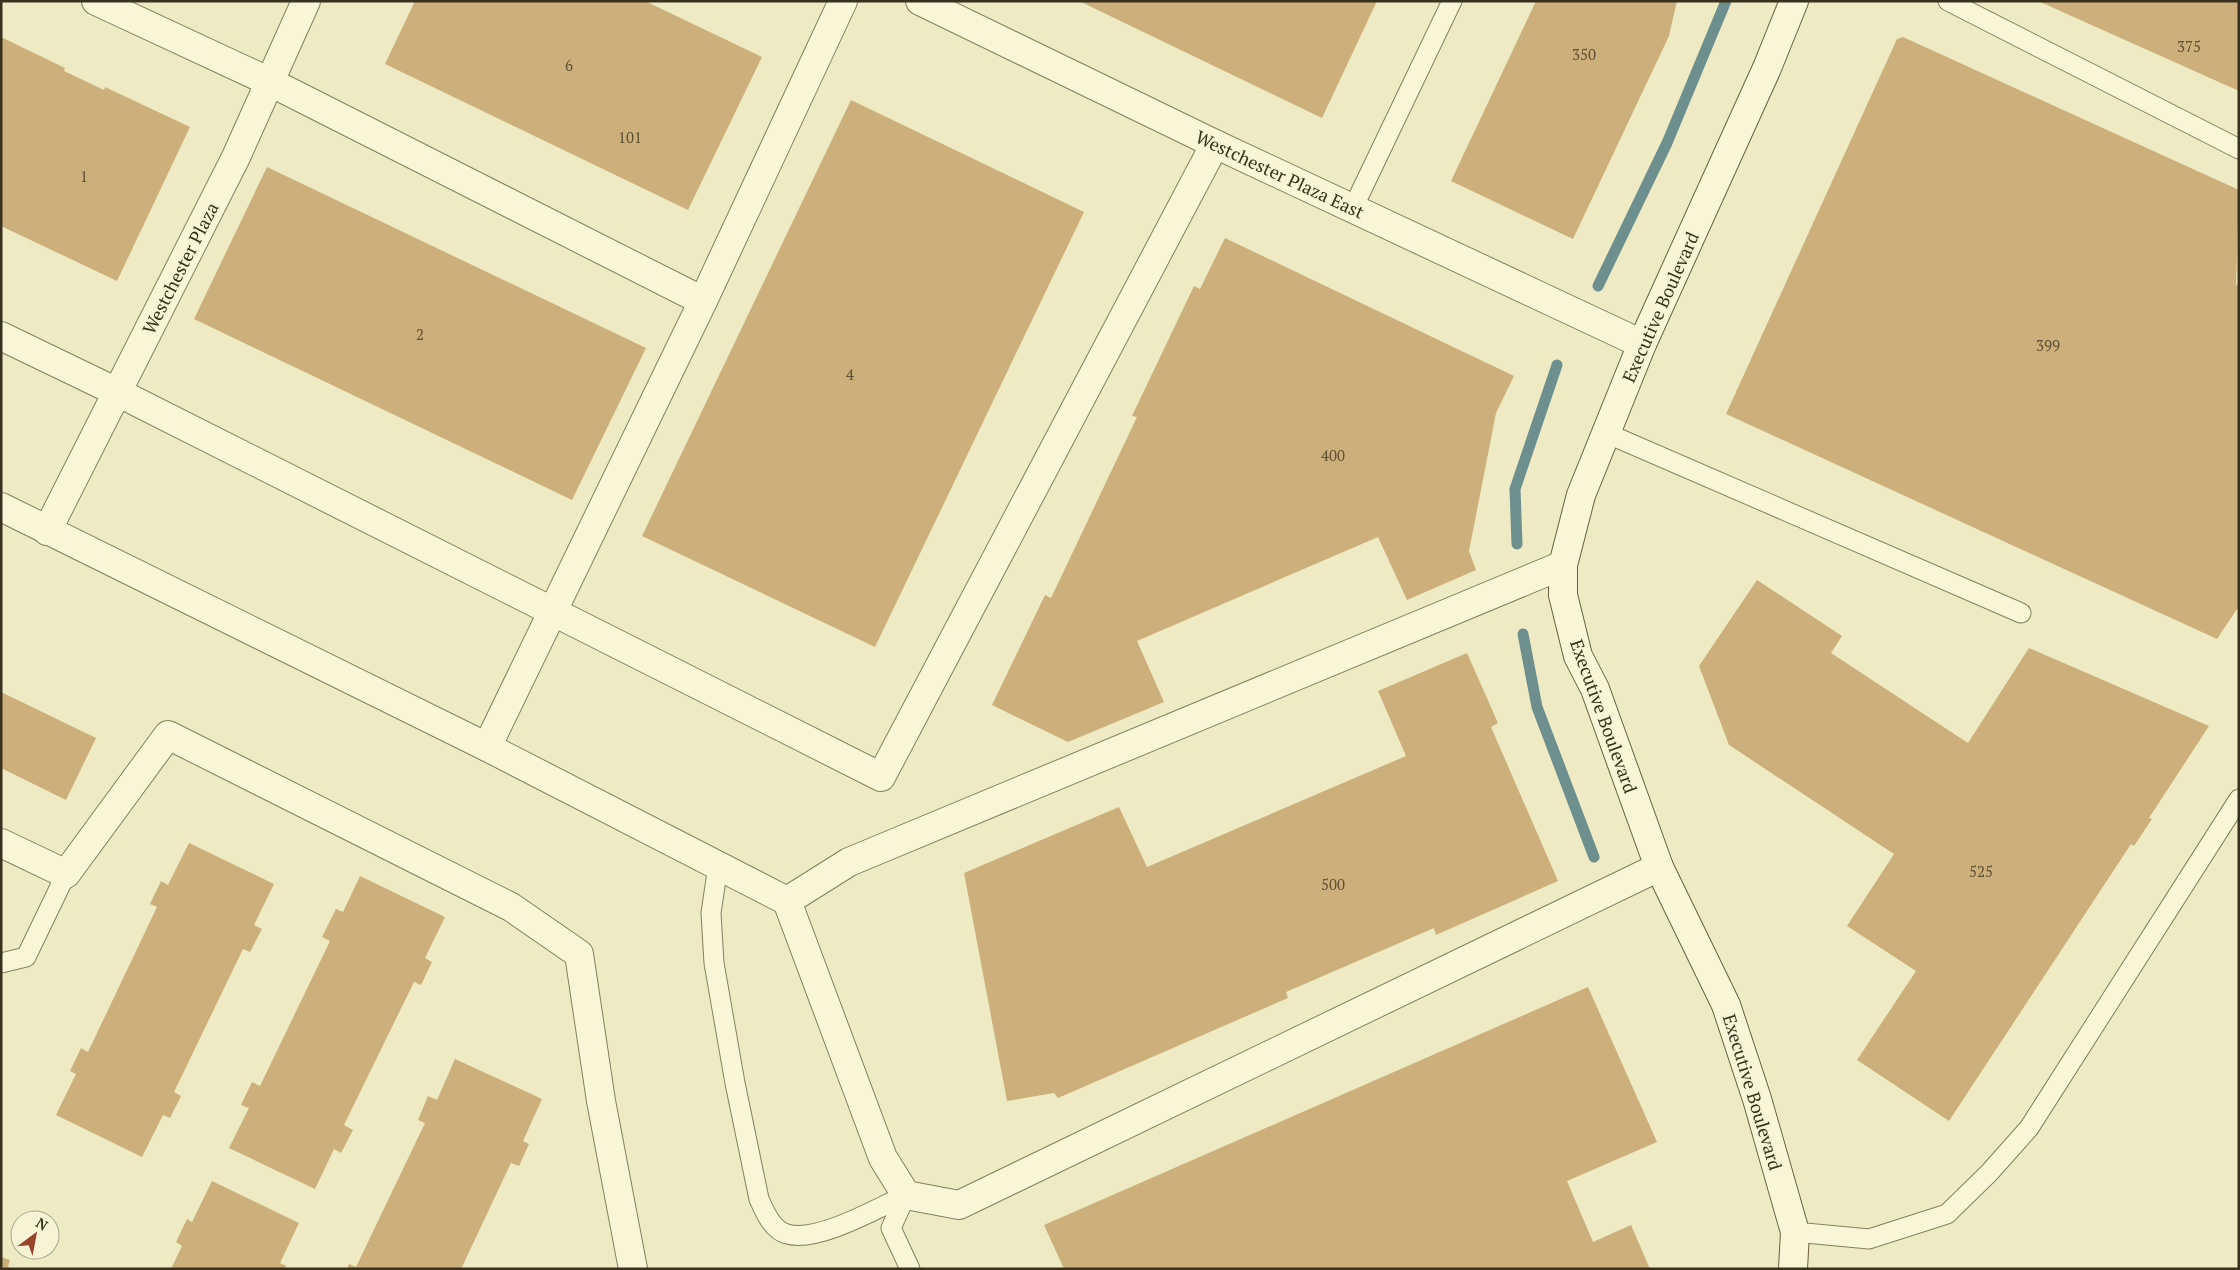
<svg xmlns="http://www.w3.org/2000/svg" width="2240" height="1270" viewBox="0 0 2240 1270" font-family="'PT Serif',serif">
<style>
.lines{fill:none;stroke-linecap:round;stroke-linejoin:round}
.stream{stroke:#6d908f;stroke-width:11}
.building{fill:#ccaf7a}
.lane-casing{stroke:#897e5b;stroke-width:21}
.street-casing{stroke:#897e5b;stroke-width:30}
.secondary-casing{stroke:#6b5f3e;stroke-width:30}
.lane{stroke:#f9f6d8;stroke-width:19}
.street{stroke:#f9f6d8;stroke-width:28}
.secondary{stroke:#f9f6d8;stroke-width:28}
.labels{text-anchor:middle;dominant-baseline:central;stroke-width:4.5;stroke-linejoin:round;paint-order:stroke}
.number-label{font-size:15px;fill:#5e5035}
.street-label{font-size:18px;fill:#39311e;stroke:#f6f4d4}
</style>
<rect width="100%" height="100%" fill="#eeebc4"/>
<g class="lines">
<g class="stream">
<polyline points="1598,286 1667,143 1726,1"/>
<polyline points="1517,544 1515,489 1557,365"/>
<polyline points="1523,634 1537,707 1594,857"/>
</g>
</g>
<g class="building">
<polygon points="415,1 645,1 762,57 688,210 385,64"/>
<polygon points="1079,1 1377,1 1322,118"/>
<polygon points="1536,1 1677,1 1669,36 1573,239 1451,181"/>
<polygon points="2038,1 2239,1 2239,91"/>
<polygon points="1,37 65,68 64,71 104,90 105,87 190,127 117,281 1,226"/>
<polygon points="1903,37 2239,190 2236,284 2239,287 2239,606 2217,639 1726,414 1897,39"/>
<polygon points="851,100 1084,212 875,647 642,536"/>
<polygon points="267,167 646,348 572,500 194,319"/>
<polygon points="1225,238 1514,376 1496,413 1469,551 1476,570 1407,600 1378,537 1137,641 1164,702 1068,742 992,705 1045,595 1051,598 1137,417 1132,416 1194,286 1200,289"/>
<polygon points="1757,580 1842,636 1831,653 1968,743 2029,648 2209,726 2149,818 2152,819 2134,846 2131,844 1949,1121 1857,1060 1916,971 1847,926 1894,854 1729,745 1699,666"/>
<polygon points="1467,653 1498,723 1491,727 1558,881 1436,935 1434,928 1286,992 1288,998 1058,1098 1054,1093 1007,1101 964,873 1119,807 1147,867 1406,756 1378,691"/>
<polygon points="1,692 96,738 66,800 1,768"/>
<polygon points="189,843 274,884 254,925 262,929 250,952 243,949 174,1092 181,1096 170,1118 163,1115 142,1157 56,1115 76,1074 70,1071 81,1048 88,1052 157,907 150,904 161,881 168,885"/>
<polygon points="360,876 445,917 425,958 432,962 421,985 414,982 344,1125 353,1130 341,1153 334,1149 315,1189 229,1148 249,1108 241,1105 252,1082 260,1086 330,941 322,937 336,909 343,912"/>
<polygon points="1588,987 1657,1142 1567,1181 1593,1242 1631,1225 1650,1269 1064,1269 1044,1225"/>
<polygon points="455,1059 542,1099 523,1141 529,1144 519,1166 511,1163 461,1269 347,1269 349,1264 356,1267 425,1123 418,1120 428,1096 437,1100"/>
<polygon points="212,1181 299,1223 280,1263 286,1266 285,1269 171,1269 182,1246 176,1242 187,1219 192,1222"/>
<polygon points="1,1257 10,1260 8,1267 12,1269 1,1269"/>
</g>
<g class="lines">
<g class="lane-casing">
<g id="lane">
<polyline points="1948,1 2239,149"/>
<polyline points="1353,208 1452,1"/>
<polyline points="1606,433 2021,613"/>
<path d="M718,866L711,913L714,963L735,1083L759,1199C765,1212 772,1230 787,1234C817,1243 878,1208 906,1195"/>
<polyline points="1,963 26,957 66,874"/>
<polyline points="906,1195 891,1228 910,1269"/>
<polyline points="1795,1232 1869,1239 1947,1214 1989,1173 2029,1128 2239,799"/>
</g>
</g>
<g class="street-casing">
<g id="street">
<polyline points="96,1 268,81 703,301"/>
<polyline points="920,1 1215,144 1642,344"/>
<polyline points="1,336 117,392 881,777 1215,144"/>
<polyline points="1,507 487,747 787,901 883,1158 906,1195 959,1205 1659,867"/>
<polyline points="47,531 236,157 306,1"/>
<polyline points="487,747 703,301 843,1"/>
<polyline points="1,843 66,874 168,735 511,907 579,954 601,1101 633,1269"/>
<polyline points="787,901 849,862 1563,565"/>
</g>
</g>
<g class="secondary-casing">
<polyline id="secondary" points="1793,1269 1795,1232 1757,1099 1726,1005 1659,867 1595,689 1578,656 1563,595 1563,565 1581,495 1642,344 1767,68 1794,1"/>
</g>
<use href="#lane" class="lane"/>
<use href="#street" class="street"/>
<use href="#secondary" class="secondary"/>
</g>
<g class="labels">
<g class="number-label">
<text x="2189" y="46">375</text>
<text x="1584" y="54">350</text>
<text x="569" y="65">6</text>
<text x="630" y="137">101</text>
<text x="84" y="176">1</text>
<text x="420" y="334">2</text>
<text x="2048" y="345">399</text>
<text x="850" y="374">4</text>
<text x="1333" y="455">400</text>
<text x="1981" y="871">525</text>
<text x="1333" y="884">500</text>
</g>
<g class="street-label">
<text transform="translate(1280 174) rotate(25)">Westchester Plaza East</text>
<text transform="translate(180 268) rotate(-63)">Westchester Plaza</text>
<text transform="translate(1660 307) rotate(-66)">Executive Boulevard</text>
<text transform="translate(1604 716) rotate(70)">Executive Boulevard</text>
<text transform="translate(1753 1092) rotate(73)">Executive Boulevard</text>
</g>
</g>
<rect width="2240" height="1270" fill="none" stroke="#39311e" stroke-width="5"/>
<g transform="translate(35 1235) rotate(32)"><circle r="24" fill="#f6f4d4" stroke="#aaa68b"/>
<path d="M0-4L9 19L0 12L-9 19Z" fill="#98432b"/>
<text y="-8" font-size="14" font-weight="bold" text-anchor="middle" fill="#39311e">N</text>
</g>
</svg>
